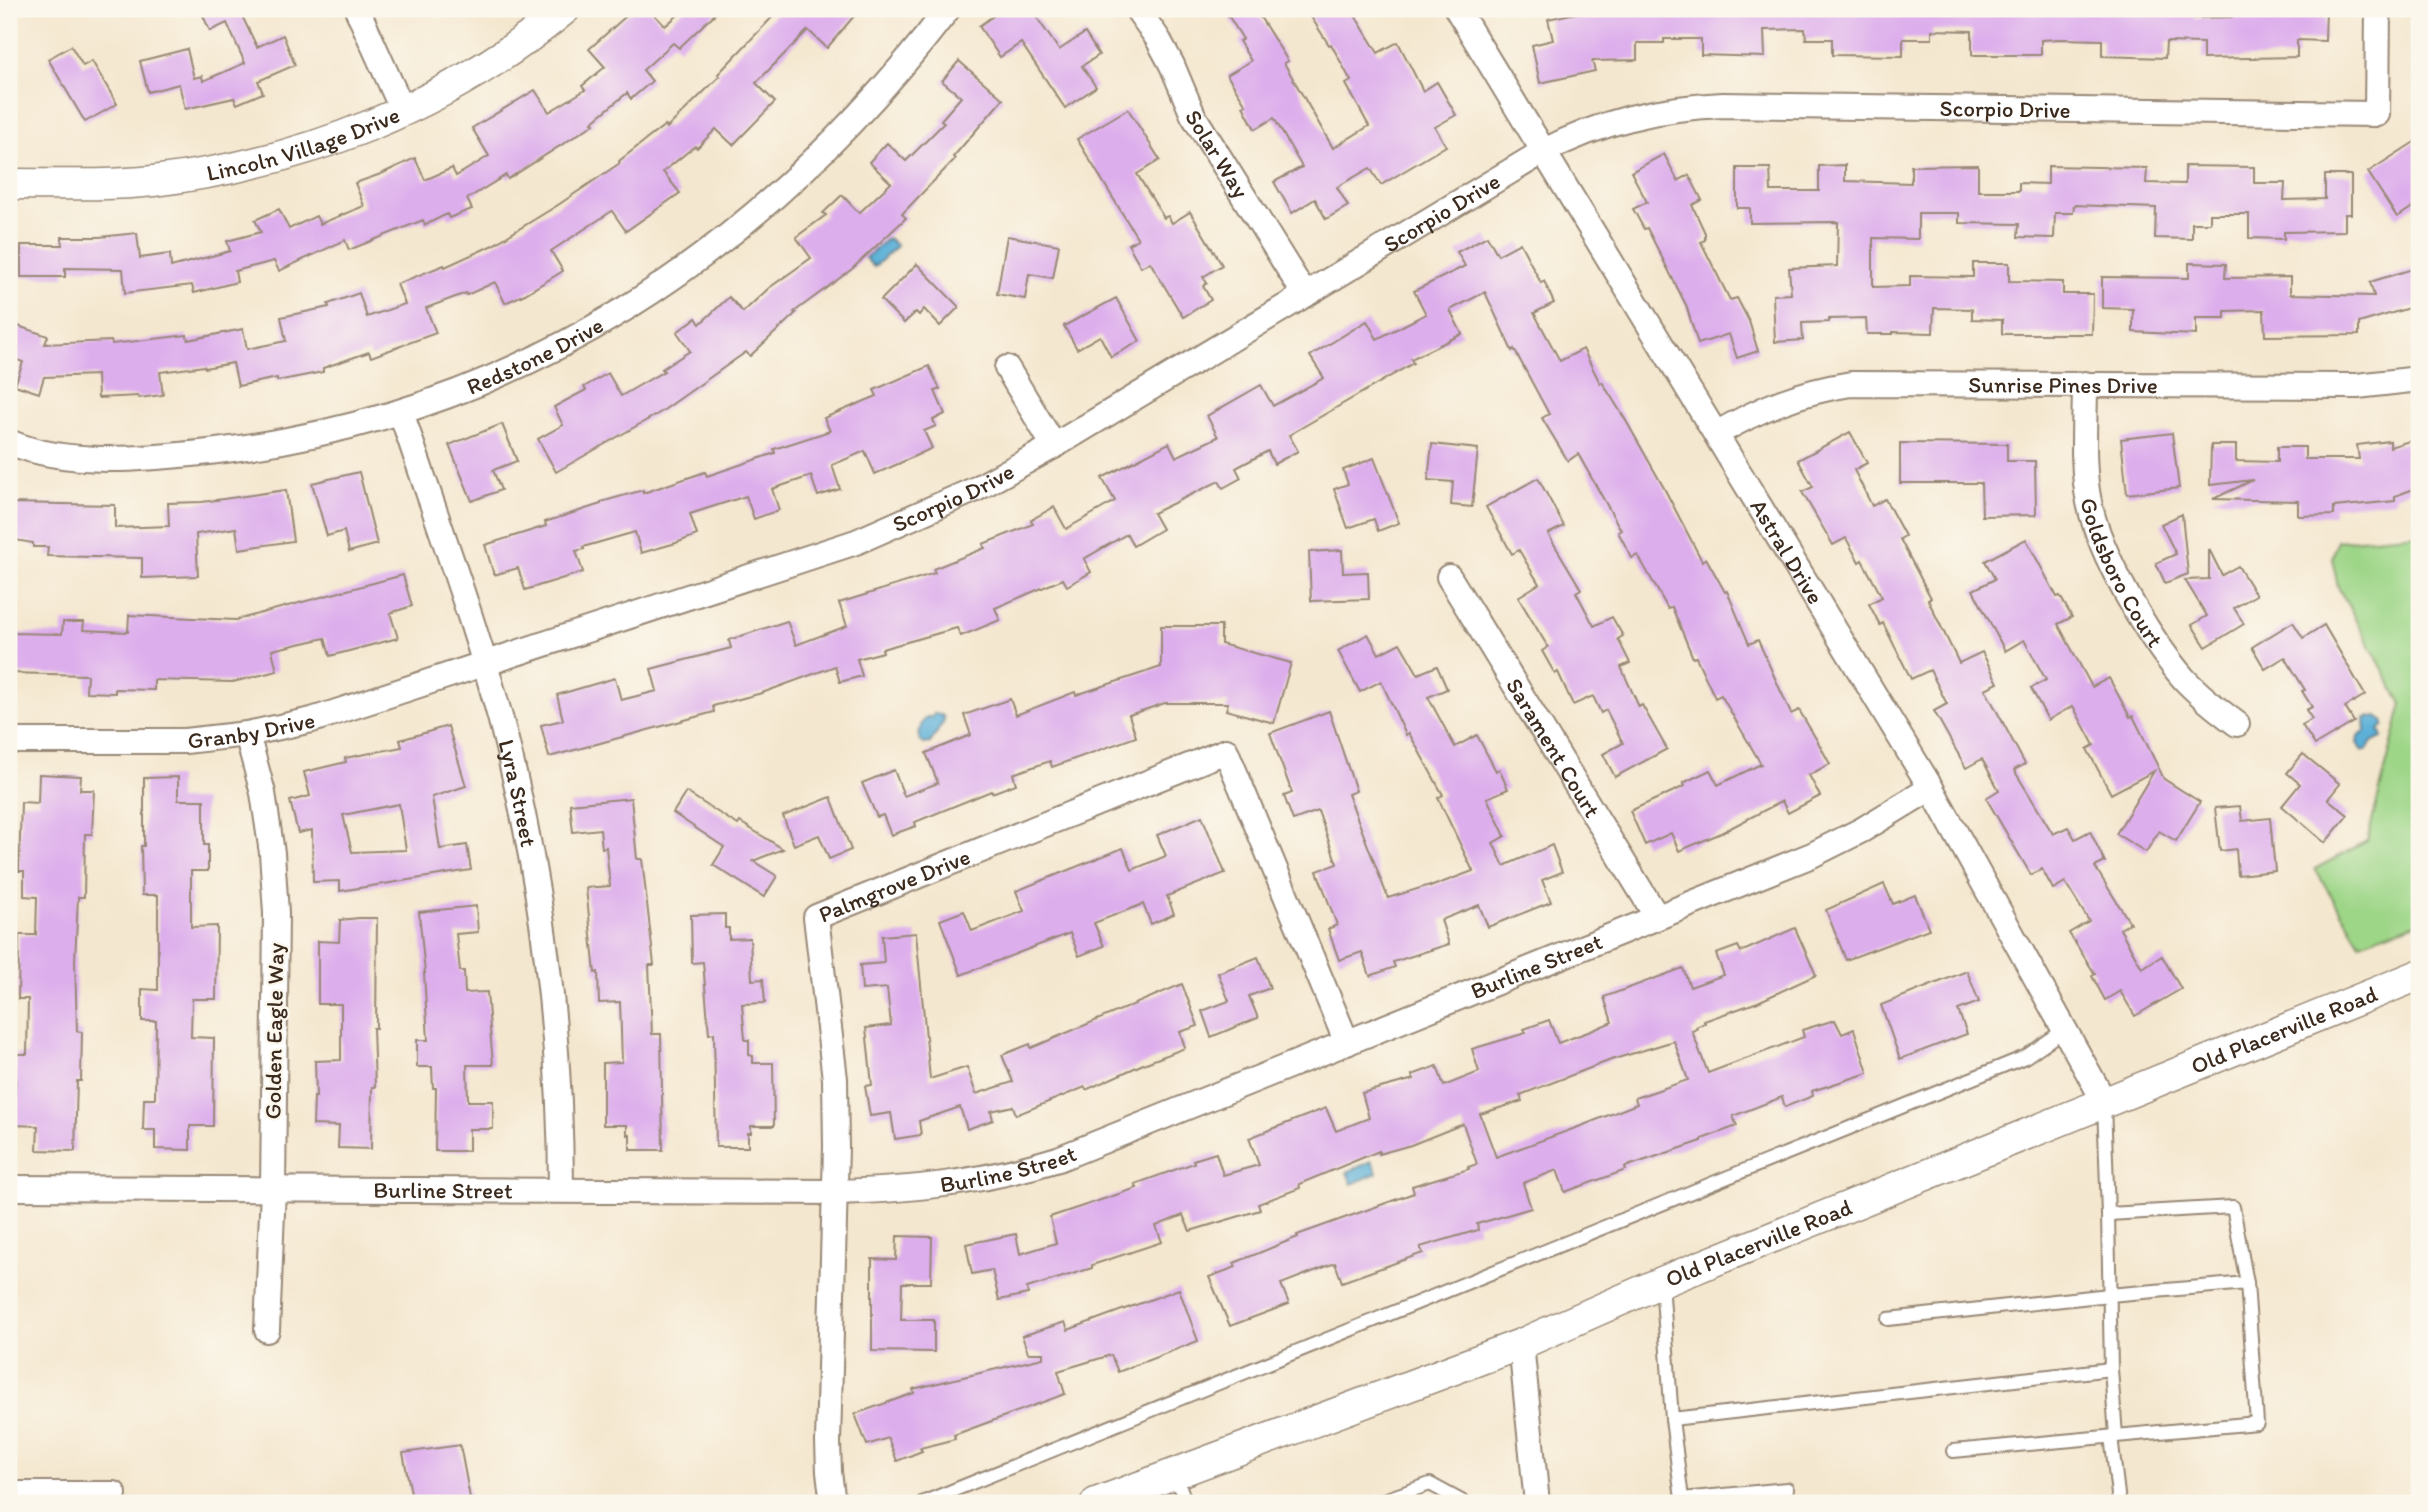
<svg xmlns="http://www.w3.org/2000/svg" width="2428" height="1512" viewBox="0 0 2428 1512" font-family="Itim,sans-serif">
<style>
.green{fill:#9ed688;stroke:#6c8053;stroke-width:2}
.water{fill:#5cb0d8;stroke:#4c6d7b;stroke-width:2}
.building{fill:#ddaeec;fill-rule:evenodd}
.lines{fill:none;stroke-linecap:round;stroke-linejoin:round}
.service-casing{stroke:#988876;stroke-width:16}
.minor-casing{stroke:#988876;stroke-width:28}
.tertiary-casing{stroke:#988876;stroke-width:33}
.service{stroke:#fff;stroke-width:12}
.minor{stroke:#fff;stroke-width:24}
.tertiary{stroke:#fff;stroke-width:30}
.labels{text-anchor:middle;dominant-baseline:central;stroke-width:5;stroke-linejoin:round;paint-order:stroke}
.street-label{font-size:23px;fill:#3b2a1e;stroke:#fbf7ec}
</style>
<rect width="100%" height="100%" fill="#fbf7ec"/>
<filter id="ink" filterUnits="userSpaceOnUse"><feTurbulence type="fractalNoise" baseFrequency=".0143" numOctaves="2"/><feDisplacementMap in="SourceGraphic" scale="14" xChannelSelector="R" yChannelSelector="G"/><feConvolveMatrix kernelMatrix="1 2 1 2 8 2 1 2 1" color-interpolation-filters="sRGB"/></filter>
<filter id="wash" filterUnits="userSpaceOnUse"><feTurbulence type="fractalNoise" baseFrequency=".00686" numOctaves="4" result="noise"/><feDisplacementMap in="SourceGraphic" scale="28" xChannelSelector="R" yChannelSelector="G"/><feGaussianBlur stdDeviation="1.57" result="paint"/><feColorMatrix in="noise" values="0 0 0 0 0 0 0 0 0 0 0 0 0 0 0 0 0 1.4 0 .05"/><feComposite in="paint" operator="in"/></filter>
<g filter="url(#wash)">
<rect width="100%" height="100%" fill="#f4e7cf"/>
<polygon class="green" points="2419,534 2419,922 2360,943 2315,869 2367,841 2402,704 2338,587 2332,558 2337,541"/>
<g class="water">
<polygon points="888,238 897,246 874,267 865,258"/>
<path d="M935,713L943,716L944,721L930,743L924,744L920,741C918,734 921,721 927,717H932Z"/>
<polygon points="2378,716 2383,720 2384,725 2379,730 2382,738 2371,743 2368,749 2362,751 2357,743 2358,737 2366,731 2365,718"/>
<polygon points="1372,1161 1377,1173 1352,1184 1347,1172"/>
</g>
<g id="blocks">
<g class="building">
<polygon points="200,9 257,9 242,16 257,47 283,35 295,65 258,81 263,93 237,104 234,98 185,109 179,84 148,92 140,61 187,49 194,78 202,76 203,81 245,63 227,23 210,31"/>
<polygon points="634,9 649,9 665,26 685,9 720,9 679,48 673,43 643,70 652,81 631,99 627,93 592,122 594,124 508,179 506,175 467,199 472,209 449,218 447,214 425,225 423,220 349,250 345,240 279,271 274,261 235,271 237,282 194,293 192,285 125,293 123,269 65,268 65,277 21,277 21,245 62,245 62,237 99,237 137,233 140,258 170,254 171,267 230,251 227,241 261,232 255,220 279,209 289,229 316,216 320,224 364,206 355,183 381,174 415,158 425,180 452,168 456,176 489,156 472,128 535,90 549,112 585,90 582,86 605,67 589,49"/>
<polygon points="780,9 860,9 827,48 808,30 756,83 775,102 733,145 716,129 697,148 695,146 663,172 680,193 626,231 612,211 551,251 563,271 525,294 505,303 495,282 467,295 466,293 426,308 436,333 371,357 369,352 323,368 323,372 277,381 277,378 238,386 233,363 205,368 204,366 160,372 163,395 139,398 138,396 98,398 97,375 44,377 39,393 15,385 23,362 9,357 9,323 48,336 45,344 111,341 112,344 187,335 188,340 243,329 247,349 286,341 281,317 329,307 328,304 359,293 367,317 405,304 397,284 444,265 445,267 493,245 558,205 620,163 619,161 665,125 667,128 720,76 718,74"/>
<polygon points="1003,9 1031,9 1059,50 1085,33 1099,55 1082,66 1096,87 1065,108 1021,43 1000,57 979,26"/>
<polygon points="1224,9 1255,9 1288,61 1284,63 1333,148 1369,126 1346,84 1351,81 1331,44 1329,45 1306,9 1351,9 1378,53 1398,42 1423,91 1437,82 1456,115 1435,127 1446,146 1381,185 1370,168 1337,187 1348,206 1326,219 1315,199 1292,213 1274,182 1302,167 1274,118 1255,129 1243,106 1246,105 1227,75 1251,61 1239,41 1243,39"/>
<polygon points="1594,9 2195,9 2195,18 2232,17 2232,9 2326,9 2325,41 2297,40 2297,57 2203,59 2203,43 2166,42 2165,58 2102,56 2102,40 2060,39 2041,40 2041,55 1972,55 1972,31 1932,30 1932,39 1903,39 1903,56 1832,55 1832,39 1806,39 1805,29 1764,30 1765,57 1701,55 1701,39 1664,39 1664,43 1637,43 1637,60 1592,61 1595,71 1540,83 1532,45 1553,40 1548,19"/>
<polygon points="71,46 83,66 92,61 117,104 85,122 48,59"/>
<polygon points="959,61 1003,99 953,157 955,159 902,214 906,218 852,269 794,312 796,313 750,356 746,352 661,412 556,472 538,439 563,425 554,407 586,390 584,387 608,373 621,396 664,371 662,369 690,351 677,332 696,318 700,324 729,297 743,312 769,288 811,258 796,237 826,215 823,213 842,195 859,213 891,183 869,162 887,143 906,161 944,123 941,120 961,97 942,81"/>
<polygon points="1128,109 1160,160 1137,174 1164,218 1168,216 1172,223 1190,212 1222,265 1203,277 1207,283 1203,286 1211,300 1183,317 1150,262 1141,267 1128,244 1138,239 1077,139"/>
<polygon points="2419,139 2419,203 2397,217 2368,172"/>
<polygon points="1664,154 1678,181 1689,175 1702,200 1692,205 1705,233 1705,240 1701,242 1730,300 1737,298 1749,321 1758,351 1737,358 1729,334 1698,344 1686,305 1647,228 1644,229 1633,209 1647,202 1631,172"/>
<polygon points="1845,165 1845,181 1911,183 1911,166 1978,165 1978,191 2019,191 2019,183 2048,184 2048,166 2147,168 2146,183 2185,184 2185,166 2254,167 2254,183 2285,183 2284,200 2325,199 2325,175 2351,175 2351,214 2345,214 2345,231 2284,232 2284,239 2249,238 2249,214 2210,214 2210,223 2192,223 2192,239 2155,238 2156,208 2074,205 2073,213 2055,213 2054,238 2018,237 2019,224 1959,223 1959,213 1918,213 1918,239 1873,238 1873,287 1910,286 1910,276 1973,277 1973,263 2009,263 2009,281 2063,282 2063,294 2093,294 2092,334 2002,334 2002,320 1972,319 1972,309 1934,308 1933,333 1893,332 1893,334 1867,334 1866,318 1829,319 1829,322 1802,323 1803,340 1775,342 1773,295 1791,294 1789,268 1837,266 1838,222 1750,223 1750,208 1737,208 1737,168 1770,168 1771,191 1819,191 1819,166"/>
<polygon points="1007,236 1059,245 1053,278 1029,274 1025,299 997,294"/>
<polygon points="1487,236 1498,255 1520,243 1541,283 1544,281 1554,303 1534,313 1560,361 1583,349 1600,383 1602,382 1625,419 1664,488 1702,561 1706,558 1725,592 1727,591 1749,644 1758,640 1791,714 1799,710 1818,742 1830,764 1809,775 1820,796 1788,813 1782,801 1719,834 1679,851 1671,833 1645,845 1630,811 1685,786 1683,783 1710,770 1718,785 1761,764 1721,695 1715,698 1696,657 1693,658 1672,607 1668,609 1638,555 1632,558 1618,532 1621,530 1578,454 1568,461 1542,418 1549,414 1514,349 1512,351 1485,292 1450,310 1462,334 1411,359 1413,363 1289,435 1298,451 1274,464 1268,451 1236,468 1241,478 1223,488 1219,481 1153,513 1162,529 1133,546 1127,534 1084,559 1091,572 1067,586 1063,579 995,608 1000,620 961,636 957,628 882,649 883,652 857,659 862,676 840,682 835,666 762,693 713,706 714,712 549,757 541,725 563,720 557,695 615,678 621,700 657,691 651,669 731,648 729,640 787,621 796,645 847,626 839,603 935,573 933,569 985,548 983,544 1033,524 1031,520 1054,507 1066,529 1115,501 1102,478 1169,443 1176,457 1218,437 1207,416 1261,385 1273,406 1324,378 1310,356 1367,321 1377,339 1426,314 1414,291 1465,266 1457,252"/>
<polygon points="2189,263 2226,264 2225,278 2290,277 2290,294 2374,296 2370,282 2419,267 2419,305 2359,323 2359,335 2265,336 2264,310 2225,311 2225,318 2196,318 2196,335 2133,332 2133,309 2102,308 2102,277 2189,278"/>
<polygon points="917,264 959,307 940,326 924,309 919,315 916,312 904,323 881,300"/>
<polygon points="1116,298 1140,341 1111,357 1100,336 1077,349 1064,326"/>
<polygon points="929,366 940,389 935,391 945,414 933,420 936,426 924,431 932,448 898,464 875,474 865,451 832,465 840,489 818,496 811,476 772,489 779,510 754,519 746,496 690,514 697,535 676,543 641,553 635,532 583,547 584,549 576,551 583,572 525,590 518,568 494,575 485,545 546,526 545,522 601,504 601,502 643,490 643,493 705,472 707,476 775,453 774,449 830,431 824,418 877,396 874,390"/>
<polygon points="502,424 517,461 493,470 501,490 472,501 449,445"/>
<polygon points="1850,432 1867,463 1854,470 1872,506 1885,499 1905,536 1900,539 1931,598 1928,600 1959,663 1982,652 1998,683 1985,689 2025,764 2014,770 2053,834 2068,827 2075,839 2090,831 2105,862 2095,867 2130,923 2120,929 2142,968 2162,956 2181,989 2135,1016 2120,991 2105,1000 2092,976 2095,974 2069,933 2089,921 2065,882 2053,889 2042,869 2031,875 1986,798 1999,790 1982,759 1966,768 1934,711 1947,704 1930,670 1911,679 1883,623 1880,625 1869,604 1882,597 1862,560 1859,562 1846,538 1833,545 1802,492 1813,487 1798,460"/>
<polygon points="2172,433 2179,488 2127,494 2121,439"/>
<polygon points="2419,438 2419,487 2395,496 2395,501 2334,507 2334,515 2298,516 2298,501 2213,499 2253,480 2210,485 2211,445 2236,445 2236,461 2277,462 2277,447 2305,447 2305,459 2359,459 2357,445 2390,441 2390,447"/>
<polygon points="1900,443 2007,444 2007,461 2035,461 2036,515 1982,516 1981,483 1900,483"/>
<polygon points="1432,444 1478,449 1472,507 1451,505 1453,482 1428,480"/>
<polygon points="1374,458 1399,523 1378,531 1374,519 1348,528 1334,489 1348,484 1343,470"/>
<polygon points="359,472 377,544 349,552 344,531 327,536 312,483"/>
<polygon points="1538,478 1564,526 1548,534 1581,589 1576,592 1594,626 1612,617 1623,636 1618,639 1630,663 1621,667 1639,707 1642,705 1667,749 1615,777 1603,754 1623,743 1606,710 1601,713 1593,696 1573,705 1558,672 1555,674 1542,651 1548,647 1518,597 1539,584 1519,550 1512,554 1486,507"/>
<polygon points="286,490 293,541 239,549 236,528 196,534 198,576 142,578 142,558 47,556 48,547 33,547 33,543 9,539 9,503 115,505 115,528 169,526 168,503 202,502"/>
<polygon points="2182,514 2188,574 2165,583 2156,563 2176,554 2161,524"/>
<polygon points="2026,539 2057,597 2060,596 2072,617 2058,624 2092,687 2109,678 2130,717 2133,716 2164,779 2200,802 2176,841 2159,831 2146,852 2116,834 2154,771 2111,794 2087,749 2094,745 2073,706 2048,720 2031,688 2046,680 2024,640 2005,651 1973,590 1995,579 1985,561"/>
<polygon points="2209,549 2222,575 2238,566 2256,595 2234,608 2244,624 2206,647 2192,625 2207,616 2185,580 2209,579"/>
<polygon points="1342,550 1343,573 1368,572 1369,599 1311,601 1309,552"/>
<polygon points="403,575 412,606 390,613 398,638 330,656 325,638 272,650 277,671 233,682 154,680 154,690 115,689 115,693 86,692 87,675 9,673 9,633 62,634 63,622 84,622 83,630 128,632 129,615 236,620"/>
<polygon points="2293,622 2303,638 2324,625 2365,695 2345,707 2354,722 2315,745 2302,725 2312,719 2306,710 2312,707 2302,691 2305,690 2285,657 2265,669 2252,647"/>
<polygon points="1161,626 1221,626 1221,644 1291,663 1274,723 1226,710 1228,703 1165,703 1129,715 1136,737 1052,767 1050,761 1013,774 1016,784 992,793 991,791 915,822 916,826 891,835 883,815 877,817 862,783 894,770 904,796 938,783 926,753 971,735 964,715 1010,699 1016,715 1075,692 1076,695 1161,667"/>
<polygon points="1368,634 1379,654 1400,643 1418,674 1437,666 1447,689 1428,697 1455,747 1477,735 1496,771 1499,769 1508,789 1487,798 1505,836 1493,843 1504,866 1552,845 1562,872 1542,880 1551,902 1488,927 1479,905 1441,920 1449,944 1393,962 1395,967 1370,976 1362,952 1339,960 1328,929 1337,925 1317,871 1337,864 1318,811 1293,820 1284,796 1292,793 1270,733 1329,711 1356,791 1348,794 1388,898 1430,885 1430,887 1473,871 1438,798 1443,795 1409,733 1406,735 1381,681 1360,692 1338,651"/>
<path d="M448,726L466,786L432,797L440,849L467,845L471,870L340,891V881L313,882L312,830L298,833L290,801L310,796L304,772L346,762L345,758L402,747L400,740ZM399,804L406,850L352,852L343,815Z"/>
<polygon points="2303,754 2340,784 2328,799 2348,815 2325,843 2282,806 2300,784 2287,773"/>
<polygon points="39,774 81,776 80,790 94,790 92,834 85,834 84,897 78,897 75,961 77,1031 82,1032 81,1081 77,1081 75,1151 37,1150 38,1126 14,1125 16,1054 27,1054 28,999 18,999 19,935 36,935 37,897 24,896 24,871 19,871 21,802 38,803"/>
<polygon points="178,777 178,800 204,800 204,845 208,845 208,871 191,871 191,927 217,926 216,999 192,999 191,1037 214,1038 213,1126 190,1126 190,1150 155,1149 155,1130 143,1130 144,1099 155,1099 156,1021 142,1021 142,989 158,990 158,895 142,895 141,846 144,846 144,778"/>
<polygon points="686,792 738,825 740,822 783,849 753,861 777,876 764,897 713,865 724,847 673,813"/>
<polygon points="831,797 851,850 829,859 819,835 794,845 783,816"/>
<polygon points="631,798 637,859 642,859 654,965 649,965 652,1034 661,1034 663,1150 630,1150 630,1135 627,1135 627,1125 603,1125 603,1063 622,1062 620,1002 599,1003 598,972 595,973 586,888 610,886 606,847 602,848 600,829 573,832 570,804"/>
<polygon points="2240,806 2242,821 2270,818 2275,871 2238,875 2236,849 2220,851 2215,808"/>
<polygon points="1202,816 1225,873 1167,896 1174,914 1151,924 1143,904 1094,923 1104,946 1079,956 1070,933 961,975 940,920 964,911 972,931 1024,911 1016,891 1123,848 1132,870 1166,856 1157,835"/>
<polygon points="1884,884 1893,904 1915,895 1929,929 1846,960 1826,910"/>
<polygon points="476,906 478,932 456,934 460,971 464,971 465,993 487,992 493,1065 467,1065 468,1101 493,1101 493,1129 469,1129 469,1151 435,1151 436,1088 433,1088 432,1067 417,1067 417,1040 428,1040 424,973 425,973 419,912"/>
<polygon points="725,914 725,928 729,928 729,939 750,938 752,980 763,979 765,1003 742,1004 745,1040 749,1040 749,1055 753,1056 753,1063 773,1063 774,1126 751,1126 751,1133 748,1133 748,1147 716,1147 714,1033 709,1034 703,962 692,963 691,915"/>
<polygon points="359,918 377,918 376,1028 373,1028 375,1087 372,1087 371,1149 338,1148 339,1126 313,1125 314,1097 316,1097 315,1061 341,1060 341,1004 318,1004 318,941 339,942 340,920"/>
<path d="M1795,928L1816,975L1758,1002L1704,1021L1705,1023L1696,1027L1697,1029L1692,1031L1708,1073L1804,1037L1802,1030L1835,1020L1842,1034L1854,1029L1868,1073L1812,1091L1813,1096L1785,1107L1782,1097L1733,1116L1737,1126L1702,1139V1141L1625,1167L1626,1170L1565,1192L1557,1170L1523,1183L1531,1208L1477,1224L1478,1230L1420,1247L1423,1253L1342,1282L1335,1263L1281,1284L1289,1304L1230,1326L1209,1277L1236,1267L1234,1263L1298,1237L1297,1235L1414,1193L1412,1186L1469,1169L1468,1167L1477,1164L1463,1124L1411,1145L1379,1154V1151L1299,1184L1300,1188L1258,1204L1260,1210L1190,1231L1183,1215L1156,1226L1162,1242L1092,1265V1268L1027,1288L1028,1294L999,1300L992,1270L972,1274L966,1244L1016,1234L1020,1254L1056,1243L1050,1217L1137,1188L1135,1184L1194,1163L1193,1160L1216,1153L1223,1175L1259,1165L1249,1138L1326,1108L1336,1131L1369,1118L1362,1093L1414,1079L1412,1075L1437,1066L1444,1086L1479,1072L1472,1049L1526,1033L1524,1029L1549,1020L1558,1043L1591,1031L1612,1022L1604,997L1683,968L1690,987L1724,975L1716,954L1738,946L1741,952ZM1674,1041L1688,1080L1635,1098L1637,1104L1581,1126L1496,1157L1480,1114L1522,1101L1520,1095L1611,1060Z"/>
<polygon points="916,933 930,1079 967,1067 976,1094 1013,1082 1002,1055 1030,1044 1031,1048 1182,984 1198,1026 1180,1032 1185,1048 1141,1065 1086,1090 1085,1087 1016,1115 1013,1106 991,1111 993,1120 967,1129 960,1107 919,1121 921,1135 895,1139 891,1113 870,1116 865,1086 872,1085 866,1028 891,1025 887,988 862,990 860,965 884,963 882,936"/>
<polygon points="1258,957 1270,988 1249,996 1258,1018 1211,1037 1202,1011 1229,1001 1218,973"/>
<polygon points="1967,971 1979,1002 1958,1010 1967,1034 1900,1059 1881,1005"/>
<polygon points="897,1236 932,1237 931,1283 902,1283 901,1320 934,1320 934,1352 872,1351 872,1259 896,1260"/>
<polygon points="1179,1289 1198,1341 1118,1372 1111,1355 1058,1371 1065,1394 954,1435 955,1439 920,1448 922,1451 897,1461 888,1438 867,1445 855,1414 914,1393 913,1389 1043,1358 1043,1353 1028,1353 1022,1336 1065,1322 1068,1330"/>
<polygon points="460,1445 471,1503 413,1503 403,1453"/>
</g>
</g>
</g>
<g filter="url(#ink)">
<use href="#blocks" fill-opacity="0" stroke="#988876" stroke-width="2"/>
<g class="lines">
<g class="service-casing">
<g id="service">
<polyline points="2108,1214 2233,1207 2247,1283"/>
<polyline points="1662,1283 1672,1419 2111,1369 2108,1214 2104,1104"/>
<polyline points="1888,1319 2109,1295 2247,1283 2257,1423 2116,1436 2111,1369"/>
<polyline points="1672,1419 1682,1499 1787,1489"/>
<polyline points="2111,1436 2119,1503"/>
<polyline points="1953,1451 2116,1436"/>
<polyline points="1175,1474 1186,1503"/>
<polyline points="922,1503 2025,1057 2064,1030"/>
<polyline points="1375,1503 1430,1484 1465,1503"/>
</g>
</g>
<g class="minor-casing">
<g id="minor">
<polyline points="357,9 403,111"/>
<path id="s1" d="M1137,9L1158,39L1172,65L1193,115L1305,295"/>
<path id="s2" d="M1457,9L1931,788L2104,1101"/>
<polyline points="1007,368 1054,446"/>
<path id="s3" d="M2085,384C2085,423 2081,464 2089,502C2100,556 2148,637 2184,679C2200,696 2218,710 2237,724"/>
<path id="s4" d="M401,412C437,521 478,629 506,740C543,888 561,1038 561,1190"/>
<path id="s5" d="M1716,434C1761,408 1799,392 1851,384L2357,386L2419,379"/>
<path id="s6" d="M9,442C67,467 147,459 209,452C521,416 759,254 948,9"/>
<path id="s7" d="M1449,577L1657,917"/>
<polyline points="247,734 263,793 272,853 276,913 273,1189 267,1330"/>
<path id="s8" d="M9,741H185L247,734L312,720L856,542L976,489L1054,446L1544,151C1604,121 1656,108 1723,105L2377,114L2378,9"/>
<path id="s9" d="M9,1188L833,1192C914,1190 980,1183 1058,1159L1812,855L1862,830L1931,788"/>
<polyline points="1521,1344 1537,1503"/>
<polyline points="9,1494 114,1494"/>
<path id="s10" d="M833,1503L829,1472L828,1442L836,1147L835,1079L816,917L1226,751L1347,1043"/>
</g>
</g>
<g class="tertiary-casing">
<g id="tertiary">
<path id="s11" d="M9,184C57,184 105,186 153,181C303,164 449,105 565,9"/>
<path id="s12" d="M1096,1503L1521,1344L1662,1282L2419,975"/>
</g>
</g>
<use href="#service" class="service"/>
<use href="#minor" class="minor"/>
<use href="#tertiary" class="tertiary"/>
</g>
</g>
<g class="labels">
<g class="street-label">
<text stroke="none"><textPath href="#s8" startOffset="2138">Scorpio Drive</textPath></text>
<text stroke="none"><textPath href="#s11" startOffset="299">Lincoln Village Drive</textPath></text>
<text stroke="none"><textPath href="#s1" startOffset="166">Solar Way</textPath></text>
<text stroke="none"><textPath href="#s8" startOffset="1550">Scorpio Drive</textPath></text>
<text stroke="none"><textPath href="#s6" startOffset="544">Redstone Drive</textPath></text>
<text stroke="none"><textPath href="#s5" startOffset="357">Sunrise Pines Drive</textPath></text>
<text stroke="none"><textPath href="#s8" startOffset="984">Scorpio Drive</textPath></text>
<text stroke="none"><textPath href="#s2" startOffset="635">Astral Drive</textPath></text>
<text stroke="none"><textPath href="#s3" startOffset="196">Goldsboro Court</textPath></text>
<text stroke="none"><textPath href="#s8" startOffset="243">Granby Drive</textPath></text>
<text stroke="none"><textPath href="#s7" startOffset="200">Sarament Court</textPath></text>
<text stroke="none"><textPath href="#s4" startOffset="399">Lyra Street</textPath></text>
<text stroke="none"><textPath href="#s10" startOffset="672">Palmgrove Drive</textPath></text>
<text stroke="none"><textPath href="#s9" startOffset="1568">Burline Street</textPath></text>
<text stroke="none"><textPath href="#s12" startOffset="1279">Old Placerville Road</textPath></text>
<text transform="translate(274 1031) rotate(-89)">Golden Eagle Way</text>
<text stroke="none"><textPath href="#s9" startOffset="1001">Burline Street</textPath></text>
<text stroke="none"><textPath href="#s9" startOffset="434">Burline Street</textPath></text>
<text stroke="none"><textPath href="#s12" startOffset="712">Old Placerville Road</textPath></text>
</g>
</g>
<rect width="2428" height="1512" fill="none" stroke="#fbf7ec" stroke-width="35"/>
</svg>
